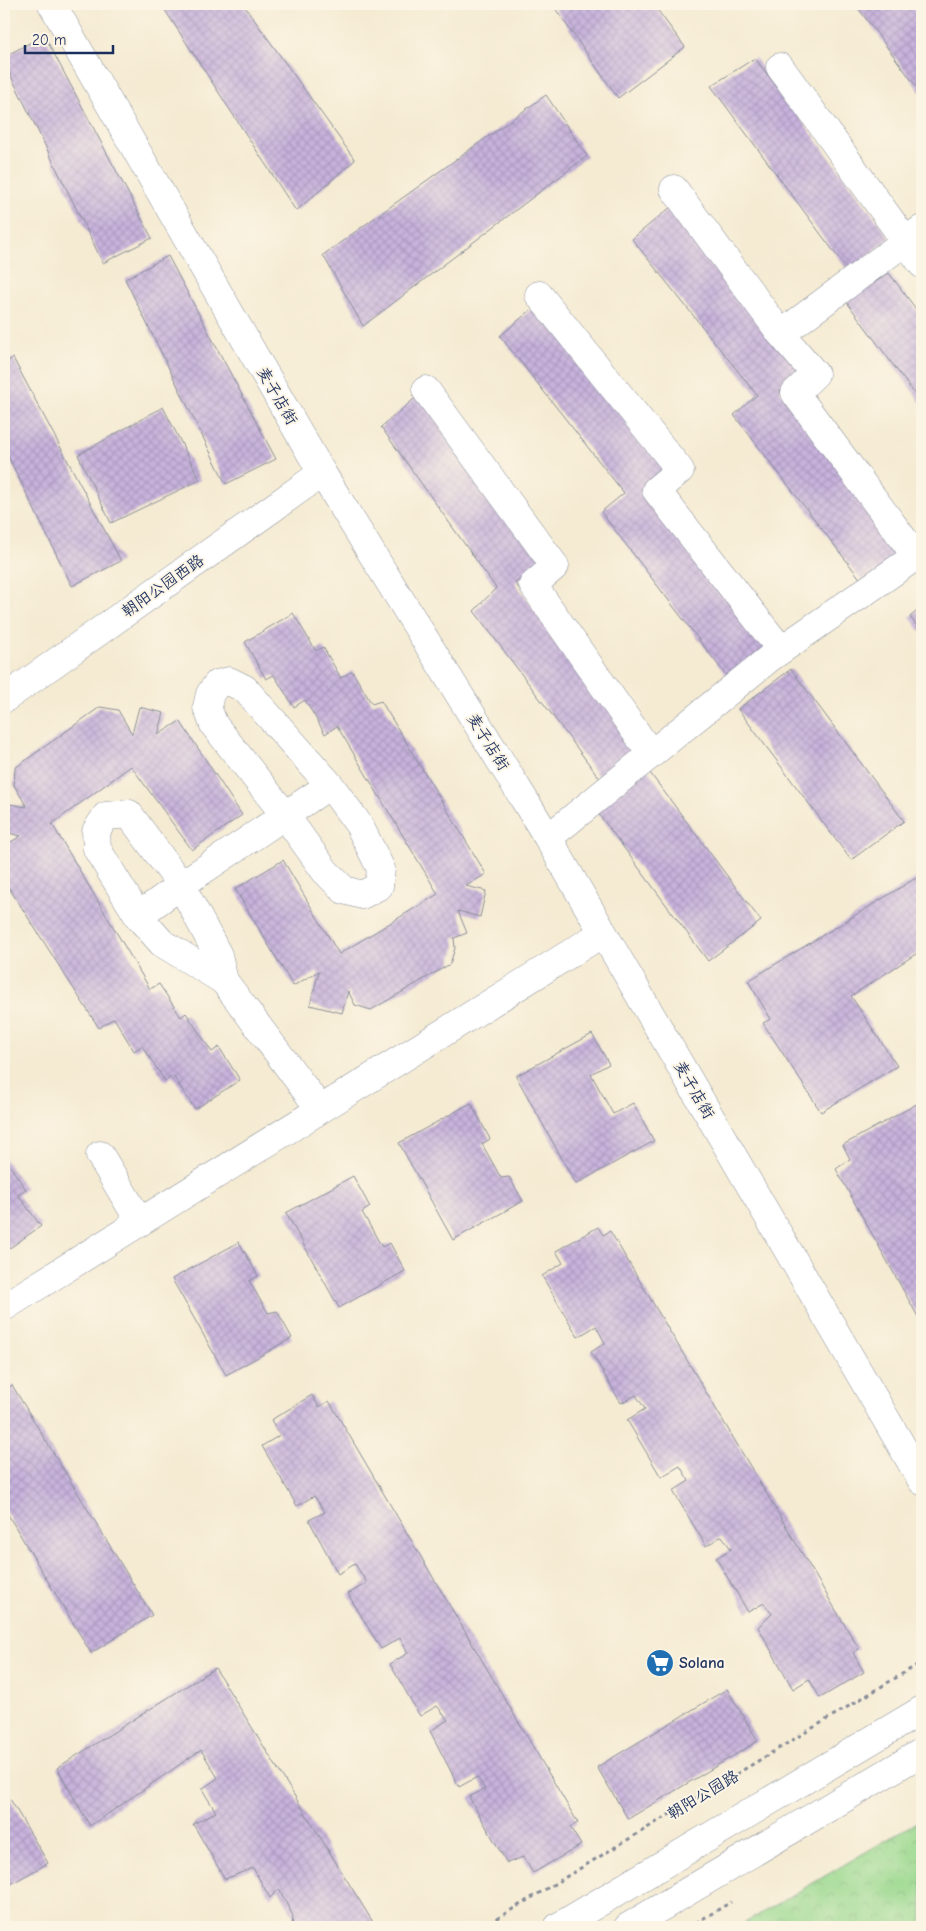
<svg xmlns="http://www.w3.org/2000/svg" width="926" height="1931" viewBox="0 0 926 1931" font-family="'Comic Neue','LXGW WenKai TC',sans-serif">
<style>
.park{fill:url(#park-crowns);stroke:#5a8476}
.building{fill:url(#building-cross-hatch)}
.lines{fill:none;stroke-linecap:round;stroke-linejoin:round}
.minor-casing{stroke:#888d98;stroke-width:29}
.major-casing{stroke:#888d98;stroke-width:29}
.path{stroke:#888d98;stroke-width:3;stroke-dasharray:4 4;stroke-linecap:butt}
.minor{stroke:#fff;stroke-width:28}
.major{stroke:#fff;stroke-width:28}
.labels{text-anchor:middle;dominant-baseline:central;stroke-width:4;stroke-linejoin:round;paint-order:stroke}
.street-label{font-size:16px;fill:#1b2f5e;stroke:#fcf5e5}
.poi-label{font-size:16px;font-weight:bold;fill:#1b2f5e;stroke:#fcf5e5;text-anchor:start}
</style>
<defs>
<pattern id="park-crowns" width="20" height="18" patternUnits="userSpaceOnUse" patternTransform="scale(1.25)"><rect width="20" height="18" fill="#99d88d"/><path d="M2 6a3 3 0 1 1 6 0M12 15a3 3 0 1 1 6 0" fill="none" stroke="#83ba7c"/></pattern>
<pattern id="building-cross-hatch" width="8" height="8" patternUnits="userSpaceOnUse" patternTransform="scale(1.25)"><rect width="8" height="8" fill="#c7b2db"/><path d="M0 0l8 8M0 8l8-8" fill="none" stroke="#aa99be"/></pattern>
</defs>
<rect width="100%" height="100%" fill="#fcf5e5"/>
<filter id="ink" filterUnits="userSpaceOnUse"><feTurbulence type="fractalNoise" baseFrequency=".02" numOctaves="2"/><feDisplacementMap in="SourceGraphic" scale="10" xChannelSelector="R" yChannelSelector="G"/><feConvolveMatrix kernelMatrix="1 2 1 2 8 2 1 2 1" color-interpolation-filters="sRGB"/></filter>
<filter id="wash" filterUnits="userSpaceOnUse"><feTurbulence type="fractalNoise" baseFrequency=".0096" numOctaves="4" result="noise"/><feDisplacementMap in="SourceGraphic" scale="20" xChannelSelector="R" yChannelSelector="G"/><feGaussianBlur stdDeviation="1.12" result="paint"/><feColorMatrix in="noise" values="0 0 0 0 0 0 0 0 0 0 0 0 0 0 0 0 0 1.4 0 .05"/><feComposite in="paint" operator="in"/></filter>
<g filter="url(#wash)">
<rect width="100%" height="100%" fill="#f5ebd3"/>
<polygon class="park" points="922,1819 922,1927 738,1927"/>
<g id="blocks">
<g class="building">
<polygon points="161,4 243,4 355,160 296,211"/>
<polygon points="552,4 653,4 685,47 618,98"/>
<polygon points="855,4 921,4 922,6 922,94"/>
<polygon points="44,35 152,238 103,263 4,62 4,57"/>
<polygon points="755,58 890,238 849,272 711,86"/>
<polygon points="546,95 587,156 363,326 323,255"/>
<polygon points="672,206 803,371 780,391 905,556 865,585 734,415 757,395 632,239"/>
<polygon points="168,256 276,459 226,484 125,279"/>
<polygon points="889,273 922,317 922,404 846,301"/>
<polygon points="539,303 670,468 647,488 772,653 732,683 601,512 624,493 500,336"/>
<polygon points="13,358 121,561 72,586 4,448 4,363"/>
<polygon points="420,394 545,562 515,583 640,750 601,780 474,611 496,588 381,427"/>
<polygon points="163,407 200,480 111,523 78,455"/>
<polygon points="922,607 922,633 910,617"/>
<polygon points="293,613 316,651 323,647 341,678 352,671 372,704 381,701 486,874 466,886 486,891 480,917 458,911 467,933 454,938 455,948 450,964 371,1010 355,1005 348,991 342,1013 310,1005 319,971 293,986 235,889 283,860 339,954 438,894 337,726 325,734 305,700 294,707 274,675 266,679 245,642"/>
<polygon points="791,669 904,821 851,860 738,709"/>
<polygon points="100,707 118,710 132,734 139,707 164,713 158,735 180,721 242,815 192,850 131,766 52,824 150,989 159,984 181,1017 186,1013 212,1052 219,1047 240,1080 195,1109 173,1076 165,1081 142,1046 134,1051 114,1018 99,1028 4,880 4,846 21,836 4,832 4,803 27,807 14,785 15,768"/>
<polygon points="647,769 761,921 708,961 595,809"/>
<polygon points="916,878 922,889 922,950 851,996 897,1066 821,1112 763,1023 771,1019 748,981"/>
<polygon points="592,1034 609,1064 591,1074 613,1114 633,1103 654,1141 576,1184 516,1076"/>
<polygon points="922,1101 922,1324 836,1169 850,1159 843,1145"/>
<polygon points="471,1103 490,1139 482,1144 501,1178 509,1177 523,1201 453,1240 399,1143"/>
<polygon points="4,1158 26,1189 18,1195 41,1226 4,1252"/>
<polygon points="353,1176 370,1207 362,1212 382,1247 390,1243 405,1271 339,1308 286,1213"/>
<polygon points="598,1227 603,1235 610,1231 859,1649 853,1653 864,1672 820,1698 809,1679 793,1689 758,1627 772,1614 764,1603 748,1612 716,1558 731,1549 722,1536 706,1546 673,1491 689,1481 680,1466 661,1477 627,1420 645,1409 636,1395 621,1403 591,1352 605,1343 596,1326 578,1337 542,1276 563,1263 556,1251"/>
<polygon points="239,1242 258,1276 249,1281 268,1313 277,1311 292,1338 226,1375 172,1279"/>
<polygon points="12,1385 152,1615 91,1653 4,1508 4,1391"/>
<polygon points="312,1395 319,1407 329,1401 578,1823 570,1827 581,1845 533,1873 523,1857 507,1863 469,1797 485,1789 477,1777 459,1787 430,1731 448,1720 437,1706 420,1716 390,1664 408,1653 400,1638 381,1649 348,1594 367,1583 355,1564 338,1574 309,1520 325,1512 314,1496 297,1506 262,1446 280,1435 271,1420"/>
<polygon points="215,1668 376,1927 292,1927 293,1916 279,1889 270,1898 253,1868 225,1879 193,1824 216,1812 202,1789 218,1778 201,1750 90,1826 57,1768"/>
<polygon points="727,1689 758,1741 628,1819 597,1767"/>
<polygon points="10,1799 48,1863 4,1888 4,1803"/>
</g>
</g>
</g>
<g filter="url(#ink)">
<use href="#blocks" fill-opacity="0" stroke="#888d98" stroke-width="1"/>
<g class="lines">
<g class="minor-casing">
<g id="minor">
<polyline points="52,4 322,473 548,838 922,1481"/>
<polyline points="780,67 922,264"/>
<polyline points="674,189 781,334 815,374 795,393 916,556"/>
<polyline points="539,295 680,470 656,490 781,650"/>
<polyline points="781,334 922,229"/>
<polyline points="426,390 555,566 533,585 651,754"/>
<polyline points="4,699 322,473"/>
<polyline points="548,838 771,657 922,552"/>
<polyline points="138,916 181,885 129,814 106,816 96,831 97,849 138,916 162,943 224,981"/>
<polyline points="320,1109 224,981 218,955 181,885 330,785 245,689 229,681 217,684 210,694 207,707 214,725 285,815 325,871 344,890 362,895 379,886 381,869 359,825 330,785"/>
<polyline points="100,1155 140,1222"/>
<polyline points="4,1307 603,933"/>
</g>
</g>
<g class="major-casing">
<g id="major">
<polyline points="558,1927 922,1710"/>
<polyline points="628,1927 922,1752"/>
</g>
</g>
<g class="path">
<polyline points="483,1927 922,1662"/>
<polyline points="689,1927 731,1902"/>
</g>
<use href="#minor" class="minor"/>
<use href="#major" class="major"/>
</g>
</g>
<defs>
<g id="supermarket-disc" transform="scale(1.4375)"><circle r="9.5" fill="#1f6fb2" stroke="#fcf5e5"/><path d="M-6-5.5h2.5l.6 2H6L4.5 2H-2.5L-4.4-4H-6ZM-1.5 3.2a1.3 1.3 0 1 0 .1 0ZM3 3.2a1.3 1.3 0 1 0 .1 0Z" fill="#fff"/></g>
</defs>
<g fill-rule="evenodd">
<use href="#supermarket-disc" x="660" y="1663"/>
</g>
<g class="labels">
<g class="street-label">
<text transform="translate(277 396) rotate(60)">麦子店街</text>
<text transform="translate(163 586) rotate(-35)">朝阳公园西路</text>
<text transform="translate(488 742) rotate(58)">麦子店街</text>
<text transform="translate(694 1090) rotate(60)">麦子店街</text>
<text transform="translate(703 1795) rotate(-31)">朝阳公园路</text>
</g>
<g class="poi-label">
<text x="679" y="1663">Solana</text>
</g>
</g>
<rect width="926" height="1931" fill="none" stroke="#fcf5e5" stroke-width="20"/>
<path d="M25 45v8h88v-8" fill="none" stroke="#1b2f5e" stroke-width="2.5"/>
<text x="32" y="45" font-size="15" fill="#1b2f5e" stroke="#fcf5e5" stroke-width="4" paint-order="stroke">20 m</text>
</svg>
